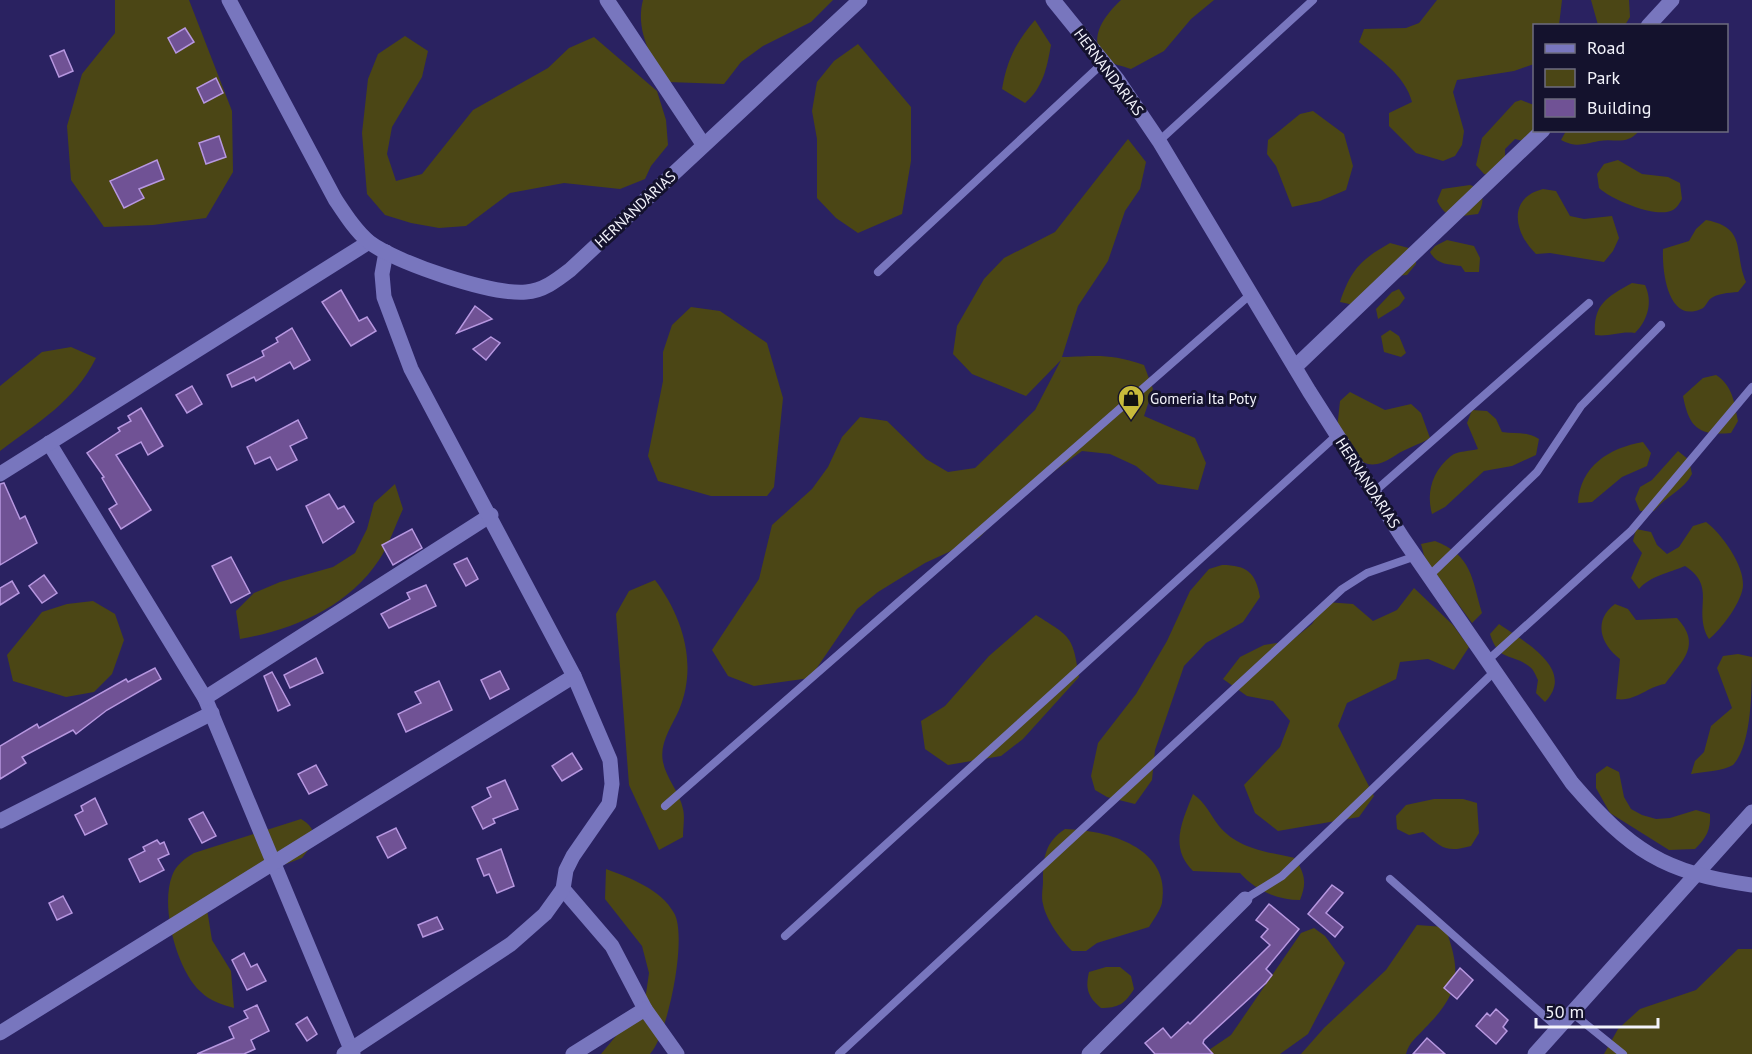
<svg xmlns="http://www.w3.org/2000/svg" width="1752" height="1054" viewBox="0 0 1752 1054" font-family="'PT Sans',sans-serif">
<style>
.green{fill:#4b4615}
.building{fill:#705295;stroke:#b797e0;stroke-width:1.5}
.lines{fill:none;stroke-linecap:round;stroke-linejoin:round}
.service{stroke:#7876be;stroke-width:8}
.minor{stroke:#7876be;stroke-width:15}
.tertiary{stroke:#7876be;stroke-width:15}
.labels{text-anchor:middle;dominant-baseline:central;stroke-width:6;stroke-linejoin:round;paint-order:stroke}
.street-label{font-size:15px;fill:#f3f3fb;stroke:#14122d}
.poi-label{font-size:15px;fill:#f3f3fb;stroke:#14122d;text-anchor:start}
</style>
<rect width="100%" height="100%" fill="#2a2261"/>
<g class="green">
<polygon points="115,0 189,0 232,111 233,172 206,218 153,225 104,227 71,180 67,126 82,74 115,33"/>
<path d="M643,0H833L811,22L763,46L741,62L724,84L668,82C651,59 635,30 643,0Z"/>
<path d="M1121,0H1214L1191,19L1164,51L1131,69C1123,66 1110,64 1105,58C1086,38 1106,14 1121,0Z"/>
<path d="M1437,0H1562L1559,25L1534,26V64L1514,71L1457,80L1453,92L1464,131L1462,145L1455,156L1443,161L1416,153L1389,126V113L1412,102C1405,75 1379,59 1359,42L1364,29L1406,28L1419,23Z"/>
<polygon points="1591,0 1629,0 1630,17 1625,25 1598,25"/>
<path d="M1035,20L1051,45C1047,67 1043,88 1025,103L1002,89C1007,60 1016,42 1035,20Z"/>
<polygon points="405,36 428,51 422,77 392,127 387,154 396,181 422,174 473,110 548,68 569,48 594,37 657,91 666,120 668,145 651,166 645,179 620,189 564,183 510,193 466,226 439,228 411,223 385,215 367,194 362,133 368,79 378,54"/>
<polygon points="858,44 911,107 911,161 902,214 858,233 836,218 817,198 817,139 812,111 817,82 834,61"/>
<polygon points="1521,100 1534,105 1535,144 1515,139 1505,149 1505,170 1499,177 1484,174 1476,165 1482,138 1515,102"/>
<polygon points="1313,111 1344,134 1353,166 1346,190 1320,201 1292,207 1276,166 1267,154 1268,140 1300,114"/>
<path d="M1566,131V130L1639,131C1626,146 1615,138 1599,141C1583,144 1577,148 1561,140Z"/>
<path d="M1128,139L1146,162L1140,189L1125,211L1108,261L1078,306L1062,357C1098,356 1109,353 1144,365L1153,389L1144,416L1195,438L1206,463L1198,490L1158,484L1136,466L1110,454L1082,451L1015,500L979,538L925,563L878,592L857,609L810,678L754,686L728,676L712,650L759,579L772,525L812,489L828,467L842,437L860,417L887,421L926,459L948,472L975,468L1035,410L1061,360L1026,396L972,374L953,354L957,326L984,279L1004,258L1055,232Z"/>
<path d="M1618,160L1642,174L1668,177L1680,183L1682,199C1680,202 1677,208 1673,210C1657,219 1612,200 1599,188L1597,174L1604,164Z"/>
<path d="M1470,185C1485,190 1485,202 1478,214C1457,216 1448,222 1437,201L1442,189Z"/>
<path d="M1543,189L1556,191L1570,216L1584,219L1612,216L1619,238L1613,251L1604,262L1550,253L1536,254C1514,233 1507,198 1543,189Z"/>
<path d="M1706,220C1748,228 1733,252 1746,282L1738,292C1728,293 1718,293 1710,299C1707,302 1705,308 1701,309C1667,324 1662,269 1663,249L1689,241L1696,229Z"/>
<path d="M1447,240L1474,246L1480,258L1479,272H1465L1461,266C1448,264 1437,265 1430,252L1435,246Z"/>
<path d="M1390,243L1416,250V264L1407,275L1393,276L1354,305L1340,302C1351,270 1360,260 1390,243Z"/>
<path d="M1632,283L1645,285C1653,302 1648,320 1635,333C1620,331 1610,337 1595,335C1593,304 1607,297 1632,283Z"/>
<polygon points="1399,289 1405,298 1399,306 1378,319 1376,309 1392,292"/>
<polygon points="691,307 720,311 767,343 783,398 774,487 767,496 711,496 658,481 648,456 663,381 663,352 672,325"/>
<polygon points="1390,330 1399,336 1406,353 1401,357 1384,352 1381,336"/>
<path d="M71,347L96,358C74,402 38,422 0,451V386L42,352Z"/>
<path d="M1716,375C1733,386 1734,402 1738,421L1731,433C1699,436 1689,428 1683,396L1703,378Z"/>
<path d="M1350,392L1385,410L1411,404L1421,413L1430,438C1419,445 1406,448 1396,455C1362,478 1356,455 1337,429L1340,401Z"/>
<path d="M1472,410L1487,411L1496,419L1502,432C1516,434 1526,431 1539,439L1536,455L1512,466L1484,471L1445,507L1432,514C1426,493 1432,471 1451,456C1457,451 1471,451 1478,449L1467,423Z"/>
<path d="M1643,442L1651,453L1647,466L1622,477L1592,502L1578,503C1580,466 1609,448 1643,442Z"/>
<path d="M1678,451L1689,460L1692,474C1684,490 1666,496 1654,511H1640L1635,499L1640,487L1652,480Z"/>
<path d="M395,484L403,509C395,526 389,545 379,560C348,607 293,630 240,639L236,611L254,593L280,582L333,567L355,553L367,529L374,503Z"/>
<path d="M1706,522C1722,534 1744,565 1743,585C1743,600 1722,629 1709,639C1692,610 1718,587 1685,566C1669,573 1650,576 1639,589L1631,578L1642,553L1633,541L1636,529L1651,532L1657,545L1667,554L1679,547L1693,526Z"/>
<path d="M1435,541C1472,555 1472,579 1482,613L1472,623L1425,559L1421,544Z"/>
<path d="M1222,565C1247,565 1256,573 1260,597L1243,622L1206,643L1184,666L1155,750L1152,780L1135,804L1107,797L1095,790L1091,776L1098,743L1136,694L1167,641L1190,591L1209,569Z"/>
<path d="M655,580C683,617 698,665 679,710C672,726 659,743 663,762C666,778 680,793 683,809C685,817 683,828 683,837L659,850L629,785L616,614L629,591Z"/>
<polygon points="1414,588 1453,625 1469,647 1454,670 1428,659 1400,662 1396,679 1347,703 1338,726 1374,796 1359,817 1278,831 1255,813 1244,785 1280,747 1290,721 1273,701 1247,696 1223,679 1240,657 1264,645 1291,641 1312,624 1326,602 1353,604 1373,621 1397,610"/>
<polygon points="93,601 115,614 124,640 112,674 94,692 66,697 13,681 7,655 42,612 67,604"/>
<path d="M1615,604L1628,609L1636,620L1677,618C1702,645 1683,660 1665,684C1646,687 1636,702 1616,699L1620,659C1600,644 1593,620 1615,604Z"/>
<path d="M1036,615C1071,637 1073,636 1079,677L1023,739L1001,756L948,765L925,749L921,721L945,706L989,656Z"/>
<path d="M1499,624C1523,641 1577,669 1545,702L1536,693L1538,680C1536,676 1534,670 1530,667C1511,652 1499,663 1490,634Z"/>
<path d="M1738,654L1752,657C1752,688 1752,745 1733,765C1723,771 1703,772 1691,774L1695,761L1704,752L1711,726L1732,708L1717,668L1723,656Z"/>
<path d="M1607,766L1619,772L1624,797L1631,809L1642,815L1656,819L1670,818L1696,810L1710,814C1711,830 1706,838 1695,849L1669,850L1610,813L1596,788V774Z"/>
<path d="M1193,794C1206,803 1209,813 1219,826C1238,849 1267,852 1295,858C1305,874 1307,883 1300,900C1277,900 1255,890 1240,873L1193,871C1169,847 1182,822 1193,794Z"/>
<path d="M1434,799H1463L1477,803L1479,833L1471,846C1446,853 1442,848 1423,832L1409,835L1397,829L1396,816L1406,805Z"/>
<path d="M301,819C310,824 314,830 315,841L302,858L286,864L264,867L207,909L212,940L231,971L234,1008C223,1005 210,1001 201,992C177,971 160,907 172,876C176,865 184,859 194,853Z"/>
<path d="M1065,829C1107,830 1172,847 1162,903C1160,911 1153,920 1149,927L1097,943L1086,951H1072C1061,940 1046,920 1043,904C1041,897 1043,888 1043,881C1043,858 1045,842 1065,829Z"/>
<path d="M606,869C630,878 661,889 674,913C688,936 668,1035 650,1054H601L645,1001L649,973L642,946L605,899Z"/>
<path d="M1417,925L1445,927C1462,973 1460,993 1425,1028C1417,1037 1409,1042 1406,1054H1301L1324,1028L1386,970Z"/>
<polygon points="1314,928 1325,936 1345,963 1308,1034 1280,1054 1203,1054 1231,1035 1301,933"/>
<polygon points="1738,949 1752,949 1752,1054 1604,1054 1618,1029 1640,1009 1696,990"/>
<path d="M1106,967H1120L1131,976L1134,989C1125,1004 1118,1008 1101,1008C1088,997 1085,989 1089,972Z"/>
</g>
<g class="building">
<polygon points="185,28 194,42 176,53 168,38"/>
<polygon points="64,50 73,71 59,77 50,56"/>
<polygon points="216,78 223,93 204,103 197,88"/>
<polygon points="219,136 226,157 206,164 199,143"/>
<polygon points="157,160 164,179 139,189 144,198 124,208 110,181"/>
<polygon points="341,290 359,321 367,317 376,331 351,346 322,302"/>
<polygon points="475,306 492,319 457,333"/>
<polygon points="292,328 310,360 294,369 290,362 256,381 254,377 232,387 227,375 264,356 262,351 278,342 276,338"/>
<polygon points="491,337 500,343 486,360 473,349"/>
<polygon points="192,386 202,404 187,413 176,395"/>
<polygon points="141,408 163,446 148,455 141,442 116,455 151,510 121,529 109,509 117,504 102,478 104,477 87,453 120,431 118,428 131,421 128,416"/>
<polygon points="298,420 307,438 290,446 297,460 277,470 270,457 255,464 247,447"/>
<polygon points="4,483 20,519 25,516 37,543 0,565 0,484"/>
<polygon points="329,494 338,509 344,506 354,522 323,543 306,506"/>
<polygon points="412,529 422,548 393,565 382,545"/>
<polygon points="231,557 250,593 231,603 212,566"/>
<polygon points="467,558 478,579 466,586 454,564"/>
<polygon points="44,575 57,593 42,603 29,586"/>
<polygon points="12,581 19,593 0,605 0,588"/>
<polygon points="426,585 436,606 389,628 381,614 410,599 407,593"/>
<polygon points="316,658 323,673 290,688 284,675"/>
<polygon points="155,668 161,679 107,710 76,734 73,730 22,757 26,763 0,779 0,746 37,724 39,728 126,679 128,682"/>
<polygon points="500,671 509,689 490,699 481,680"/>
<polygon points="272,672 290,705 278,711 264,676"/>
<polygon points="439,681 452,710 406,732 398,714 421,703 415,692"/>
<polygon points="572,753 582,769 562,781 552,766"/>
<polygon points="316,765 327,785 309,794 298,774"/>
<polygon points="505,780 518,809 493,819 495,823 483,829 472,807 491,797 487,788"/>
<polygon points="95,798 107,824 85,835 75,815 83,811 81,806"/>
<polygon points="203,812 216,836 202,843 189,819"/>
<polygon points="396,828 406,848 388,858 377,837"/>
<polygon points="157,840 160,844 164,842 169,854 158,859 164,870 140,882 129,859 145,851 143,847"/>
<polygon points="501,849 514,886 497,893 489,874 484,876 477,859"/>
<polygon points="1332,885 1343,893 1326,913 1343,927 1335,937 1308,914"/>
<polygon points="63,896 72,913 57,920 49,903"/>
<polygon points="1269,904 1299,929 1266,969 1272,975 1266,983 1204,1040 1203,1043 1213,1054 1155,1054 1145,1043 1163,1028 1171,1038 1188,1022 1190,1024 1270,945 1261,937 1268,929 1256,920"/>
<polygon points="437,917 443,929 423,937 418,925"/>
<polygon points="244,953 251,967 257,964 266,981 247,990 232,960"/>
<polygon points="1460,968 1473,980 1457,999 1444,988"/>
<polygon points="257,1005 269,1031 251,1040 255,1049 244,1054 197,1054 234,1038 229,1027 248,1018 244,1011"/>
<polygon points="1496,1009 1508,1020 1503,1027 1507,1031 1496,1044 1476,1026 1487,1013 1490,1016"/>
<polygon points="307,1017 317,1034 307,1041 296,1024"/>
<polygon points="1427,1038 1445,1054 1413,1054"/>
</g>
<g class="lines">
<g class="service">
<polyline points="1159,141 1313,0"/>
<polyline points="878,272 1104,62"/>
<polyline points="1374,492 1589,303"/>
<polyline points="1429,576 1537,472 1581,406 1661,325"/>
<polyline points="1488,660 1631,531 1752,387"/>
<polyline points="665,806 1251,294"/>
<polyline points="1390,879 1558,1028"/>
<polyline points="1245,899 1282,876 1495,671"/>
<polyline points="785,936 1337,435"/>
<polyline points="1572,1013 1623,1054"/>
<polyline points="839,1054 1342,589 1367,573 1416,556"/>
</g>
<g class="minor">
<polyline points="607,0 703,144"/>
<polyline points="1648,26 1672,0"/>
<polyline points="1295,367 1543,130"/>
<polyline points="49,443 205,698 353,1054"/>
<polyline points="0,474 369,242"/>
<polyline points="205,698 491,515"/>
<polyline points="0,821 212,713"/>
<polyline points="563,889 612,946 645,1009 677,1054"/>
<polyline points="0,1033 574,676"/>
<polyline points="344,1054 511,944 545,914 563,889 566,870 573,856 609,804 612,784 610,760 574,676 411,369 384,297 382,274 386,252"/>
<polyline points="573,1054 645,1009"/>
<polyline points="1089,1054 1245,899"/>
<polyline points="1535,1054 1752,812"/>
</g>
<g class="tertiary">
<path d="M229,0L335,199C345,214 355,230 369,242C397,263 491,295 526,292C543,291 557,280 570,270L860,0"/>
<path d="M1053,0L1117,79L1159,141L1309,391L1402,537L1572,783C1630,850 1663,873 1752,885"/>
</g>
</g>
<defs>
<g id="shop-pin" transform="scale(1.35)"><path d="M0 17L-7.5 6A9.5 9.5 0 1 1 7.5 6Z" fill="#c8bb3b" stroke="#14122d"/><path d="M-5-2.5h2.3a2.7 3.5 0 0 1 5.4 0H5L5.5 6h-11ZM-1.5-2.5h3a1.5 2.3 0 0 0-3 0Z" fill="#111"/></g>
</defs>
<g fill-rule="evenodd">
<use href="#shop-pin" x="1131" y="398"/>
</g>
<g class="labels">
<g class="street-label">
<text transform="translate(1109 72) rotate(53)">HERNANDARIAS</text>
<text transform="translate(635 209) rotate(-43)">HERNANDARIAS</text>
<text transform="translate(1368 483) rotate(57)">HERNANDARIAS</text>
</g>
<g class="poi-label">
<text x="1150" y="398">Gomeria Ita Poty</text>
</g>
</g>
<rect x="1533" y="24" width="195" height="108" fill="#14122d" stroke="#6d6c7f" stroke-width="1.5"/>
<rect x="1545" y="44" width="30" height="9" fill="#7876be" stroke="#6d6c7f" stroke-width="1.5"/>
<text x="1587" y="54" font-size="18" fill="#f3f3fb">Road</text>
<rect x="1545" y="69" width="30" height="18" fill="#4b4615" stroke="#6d6c7f" stroke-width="1.5"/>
<text x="1587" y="84" font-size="18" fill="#f3f3fb">Park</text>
<rect x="1545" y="99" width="30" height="18" fill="#705295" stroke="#6d6c7f" stroke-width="1.5"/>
<text x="1587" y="114" font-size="18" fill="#f3f3fb">Building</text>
<path d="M1536 1018v9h122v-9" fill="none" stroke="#f3f3fb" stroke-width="3"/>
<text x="1545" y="1018" font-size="18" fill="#f3f3fb" stroke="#14122d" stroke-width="4.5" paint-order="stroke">50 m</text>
</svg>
